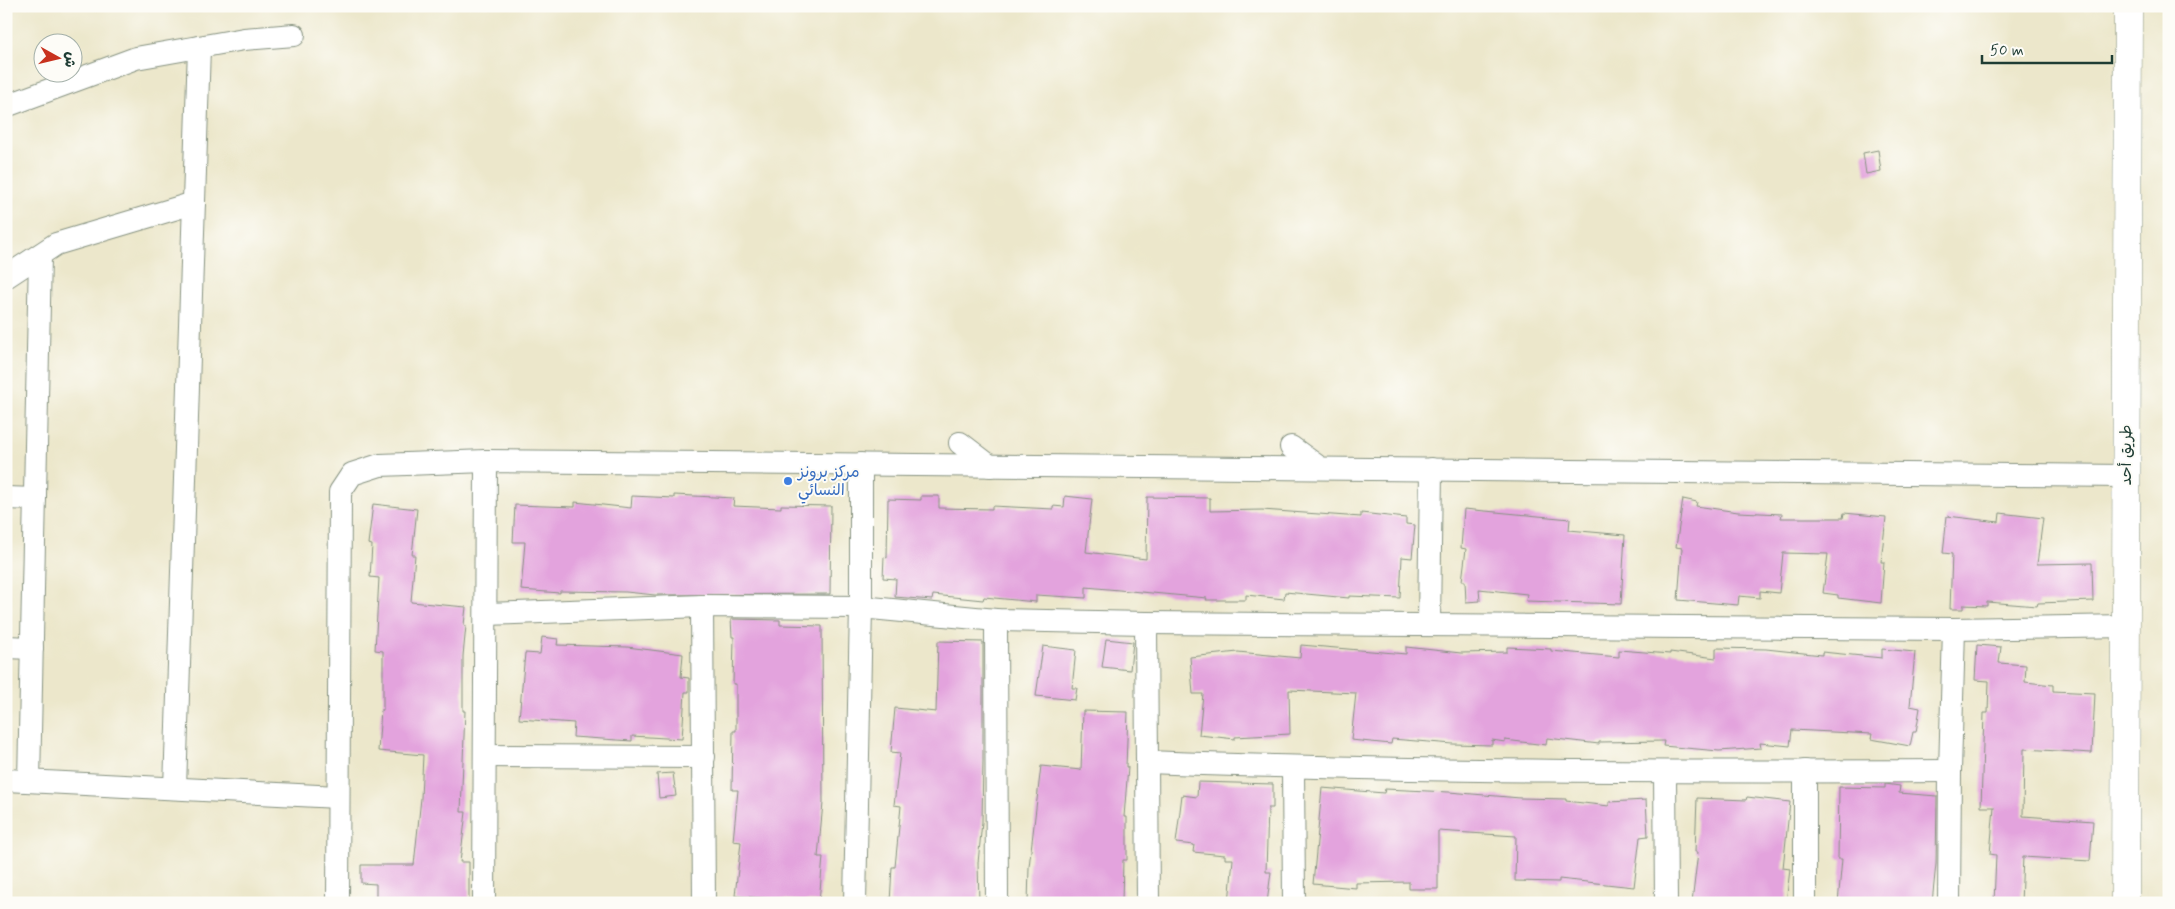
<svg xmlns="http://www.w3.org/2000/svg" width="2175" height="909" viewBox="0 0 2175 909" font-family="Mynerve,'Playpen Sans Arabic',sans-serif">
<style>
.building{fill:#e3a3dd}
.lines{fill:none;stroke-linecap:round;stroke-linejoin:round}
.minor-casing{stroke:#869280;stroke-width:24}
.major-casing{stroke:#869280;stroke-width:29}
.minor{stroke:#fff;stroke-width:22}
.major{stroke:#fff;stroke-width:28}
.shop-dot{fill:#3f7fe0;stroke:#fdfcf7;stroke-width:2}
.labels{text-anchor:middle;dominant-baseline:central;stroke-width:4;stroke-linejoin:round;paint-order:stroke}
.street-label{font-size:16px;fill:#1f3d34;stroke:#fdfcf7}
.shop-label{font-size:16px;fill:#366cbe;stroke:#fdfcf7;text-anchor:start}
</style>
<rect width="100%" height="100%" fill="#fdfcf7"/>
<filter id="ink" filterUnits="userSpaceOnUse"><feTurbulence type="fractalNoise" baseFrequency=".02" numOctaves="2"/><feDisplacementMap in="SourceGraphic" scale="10" xChannelSelector="R" yChannelSelector="G"/><feConvolveMatrix kernelMatrix="1 2 1 2 8 2 1 2 1" color-interpolation-filters="sRGB"/></filter>
<filter id="wash" filterUnits="userSpaceOnUse"><feTurbulence type="fractalNoise" baseFrequency=".0096" numOctaves="4" result="noise"/><feDisplacementMap in="SourceGraphic" scale="20" xChannelSelector="R" yChannelSelector="G"/><feGaussianBlur stdDeviation="1.12" result="paint"/><feColorMatrix in="noise" values="0 0 0 0 0 0 0 0 0 0 0 0 0 0 0 0 0 1.4 0 .05"/><feComposite in="paint" operator="in"/></filter>
<g filter="url(#wash)">
<rect width="100%" height="100%" fill="#ece7cb"/>
<g id="blocks">
<g class="building">
<polygon points="1878,150 1881,171 1866,174 1863,153"/>
<polygon points="674,495 734,498 733,506 781,508 781,505 831,506 830,594 655,595 626,592 560,591 560,593 521,590 525,542 513,542 515,505 575,507 575,502 631,508 632,496 674,498"/>
<polygon points="921,496 939,496 939,508 992,509 992,506 1053,509 1053,506 1064,507 1065,496 1092,499 1086,552 1146,559 1147,497 1210,498 1210,511 1262,510 1361,517 1361,513 1406,518 1406,524 1415,525 1412,558 1402,557 1400,598 1349,596 1349,598 1285,592 1284,599 1246,595 1246,600 1206,600 1207,598 1086,587 1086,598 1036,595 1036,602 984,597 983,600 933,595 932,600 895,597 896,579 883,578 884,557 887,558 888,499 921,500"/>
<polygon points="1683,499 1697,502 1696,506 1738,512 1782,514 1781,518 1843,518 1844,513 1886,517 1881,562 1884,562 1881,603 1838,598 1838,595 1823,593 1828,554 1783,553 1779,593 1760,591 1760,598 1739,596 1738,605 1678,600 1682,548 1676,547"/>
<polygon points="373,504 417,509 412,555 415,555 411,602 466,607 464,625 466,626 463,656 463,711 465,711 461,812 466,812 460,862 469,862 469,903 376,903 376,884 361,883 361,865 414,865 421,798 423,755 378,751 381,710 383,710 383,651 375,650 379,578 370,577 372,545 368,544"/>
<polygon points="1464,509 1570,519 1569,530 1625,535 1621,604 1526,601 1527,594 1479,589 1480,601 1466,602 1465,581 1462,581 1466,549 1461,548"/>
<polygon points="2000,513 2043,518 2037,564 2092,563 2093,601 2038,603 2037,606 1987,602 1987,606 1963,605 1963,609 1950,609 1952,554 1943,553 1947,516 1999,522"/>
<polygon points="731,619 780,620 780,625 822,626 823,803 818,857 823,857 819,902 735,896 741,842 733,841 738,790 732,790 733,731 736,731 736,684 733,684 734,637 732,637"/>
<polygon points="542,637 558,639 557,645 627,647 683,654 681,677 689,678 689,692 685,692 682,739 632,736 632,741 573,737 574,723 519,719 525,653 540,654"/>
<polygon points="1106,639 1133,642 1130,670 1102,667"/>
<polygon points="938,641 983,642 983,760 982,822 978,863 979,903 890,903 892,867 895,867 901,806 894,805 900,753 891,752 895,708 936,712"/>
<polygon points="1301,645 1406,654 1406,647 1461,653 1507,652 1507,647 1551,649 1551,651 1619,657 1619,650 1670,654 1670,652 1716,658 1716,648 1766,649 1822,655 1822,652 1882,658 1882,649 1915,652 1910,706 1920,708 1916,732 1913,732 1910,746 1871,739 1872,734 1792,730 1790,746 1760,743 1761,748 1719,751 1663,746 1664,741 1599,742 1599,744 1547,738 1546,745 1505,740 1505,742 1492,740 1492,745 1453,744 1392,739 1391,744 1351,740 1356,693 1289,690 1290,734 1235,737 1235,739 1199,735 1203,694 1193,694 1190,657 1238,652 1300,658"/>
<polygon points="1977,645 2001,647 1999,663 2026,665 2025,682 2053,685 2053,691 2095,693 2092,753 2024,749 2023,816 2093,821 2090,861 2023,857 2021,903 1994,903 1996,855 1990,854 1994,807 1981,807 1984,713 1988,713 1989,681 1975,680"/>
<polygon points="1043,646 1076,650 1072,688 1077,688 1075,700 1036,696"/>
<polygon points="1083,711 1128,712 1126,767 1128,767 1124,817 1127,817 1127,860 1123,860 1122,903 1028,903 1029,867 1041,766 1081,770"/>
<polygon points="673,773 676,796 659,798 657,774"/>
<polygon points="1198,782 1273,784 1273,808 1268,808 1266,872 1271,872 1267,903 1229,903 1233,859 1225,859 1225,855 1193,852 1194,845 1176,843 1182,795 1197,797"/>
<polygon points="1885,784 1900,786 1899,793 1937,796 1936,864 1932,903 1838,903 1842,859 1838,859 1839,787 1885,788"/>
<polygon points="1322,788 1384,793 1385,789 1449,792 1520,798 1566,799 1566,801 1609,806 1609,802 1646,800 1648,836 1640,837 1634,887 1559,879 1559,882 1515,881 1516,836 1438,831 1438,889 1409,889 1409,882 1356,883 1356,888 1313,884"/>
<polygon points="1747,797 1790,802 1783,868 1790,869 1786,903 1692,903 1698,852 1695,852 1697,798 1746,800"/>
</g>
</g>
</g>
<g filter="url(#ink)">
<use href="#blocks" fill-opacity="0" stroke="#869280" stroke-width="1"/>
<g class="lines">
<g class="minor-casing">
<g id="minor">
<polyline points="6,106 136,58 244,39 294,35"/>
<polyline points="6,277 56,244 194,203"/>
<polyline points="960,443 990,466"/>
<polyline points="1291,447 1320,468"/>
<polyline points="6,498 35,499"/>
<polyline points="702,606 704,903"/>
<polyline points="486,614 702,606 861,607 996,620 1146,623 1954,629 2127,626"/>
<polyline points="996,620 997,903"/>
<polyline points="1146,623 1148,903"/>
<polyline points="1429,625 1431,469"/>
<polyline points="6,647 32,648"/>
<polyline points="486,756 704,757"/>
<path d="M1148,762C1415,772 1683,772 1950,771"/>
<polyline points="1293,767 1294,903"/>
<polyline points="1805,771 1805,903"/>
<polyline points="1665,772 1666,903"/>
<polyline points="6,780 338,797"/>
<polyline points="29,781 40,255"/>
<polyline points="175,788 199,47"/>
<polyline points="338,903 340,492 352,474 380,465 486,461 2125,476"/>
<polyline points="484,903 486,461"/>
<polyline points="855,903 861,607 861,464"/>
<polyline points="1949,903 1950,771 1954,629"/>
</g>
</g>
<g class="major-casing">
<polyline id="major" points="2125,903 2128,6"/>
</g>
<use href="#minor" class="minor"/>
<use href="#major" class="major"/>
</g>
</g>
<circle class="shop-dot" cx="788" cy="481" r="5"/>
<g class="labels">
<g class="street-label">
<text transform="translate(2126 455) rotate(-90)">طريق أحد</text>
</g>
<g class="shop-label">
<text x="798" y="472">مركز برونز<tspan x="798" dy="18">النسائي</tspan></text>
</g>
</g>
<rect width="2175" height="909" fill="none" stroke="#fdfcf7" stroke-width="25"/>
<g transform="translate(58 58) rotate(98)"><circle r="24" fill="#fdfcf7" stroke="#a4b0a9"/>
<path d="M0-4L9 19L0 12L-9 19Z" fill="#c8321e"/>
<text y="-8" font-size="14" font-weight="bold" text-anchor="middle" fill="#1f3d34">ش</text>
</g>
<path d="M1982 55v8h130v-8" fill="none" stroke="#1f3d34" stroke-width="2.5"/>
<text x="1990" y="55" font-size="15" fill="#1f3d34" stroke="#fdfcf7" stroke-width="4" paint-order="stroke">50 m</text>
</svg>
